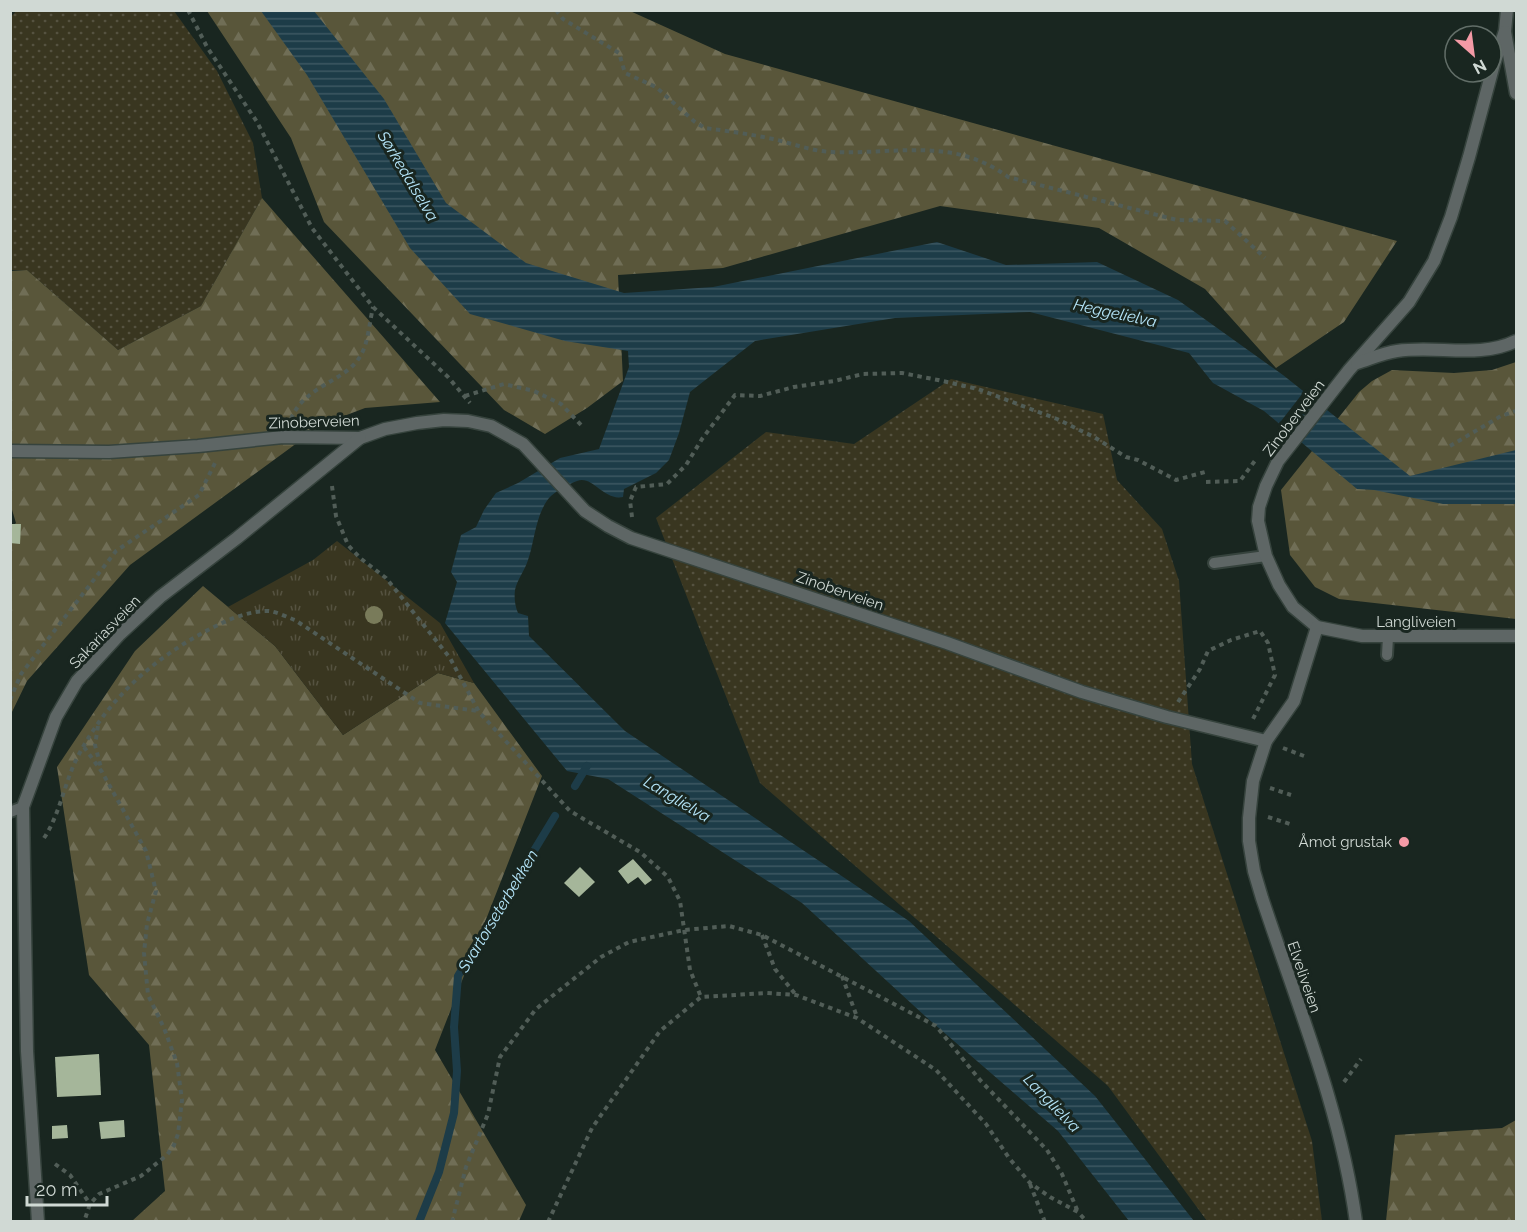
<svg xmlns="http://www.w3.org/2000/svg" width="1527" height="1232" viewBox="0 0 1527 1232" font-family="Raleway,sans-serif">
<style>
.grass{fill:url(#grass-dots)}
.forest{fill:url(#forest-firs)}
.park{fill:url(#park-tufts)}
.water{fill:url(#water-rules)}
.pier{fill:#192620}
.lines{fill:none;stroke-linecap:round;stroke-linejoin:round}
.stream{stroke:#1d3c48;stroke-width:8}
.building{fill:#a5b69a}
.lane-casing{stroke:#36433d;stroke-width:14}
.street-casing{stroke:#36433d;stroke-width:15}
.path{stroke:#515d57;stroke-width:4;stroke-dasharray:4.5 4.5;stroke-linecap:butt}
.lane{stroke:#5e6665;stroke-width:10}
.street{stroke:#5e6665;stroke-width:12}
.tree{fill:#797b5a}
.poi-dot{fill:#f49aa6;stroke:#192620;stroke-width:2}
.labels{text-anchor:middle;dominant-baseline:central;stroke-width:6;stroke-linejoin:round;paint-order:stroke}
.street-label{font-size:15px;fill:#d0d9d4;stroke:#192620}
.poi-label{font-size:15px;fill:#d0d9d4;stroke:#192620;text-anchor:end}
.water-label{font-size:16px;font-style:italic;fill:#b5e6fa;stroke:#192620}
</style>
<defs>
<pattern id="grass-dots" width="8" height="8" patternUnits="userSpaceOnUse" patternTransform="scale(1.5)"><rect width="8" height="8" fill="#393620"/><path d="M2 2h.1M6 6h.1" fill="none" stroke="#555240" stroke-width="1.8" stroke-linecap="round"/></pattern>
<pattern id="forest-firs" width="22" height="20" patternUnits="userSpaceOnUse" patternTransform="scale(1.5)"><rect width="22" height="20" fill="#59563a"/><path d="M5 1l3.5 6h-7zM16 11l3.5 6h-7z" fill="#706e56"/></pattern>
<pattern id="park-tufts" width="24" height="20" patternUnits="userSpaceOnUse" patternTransform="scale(1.5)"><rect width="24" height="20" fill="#393620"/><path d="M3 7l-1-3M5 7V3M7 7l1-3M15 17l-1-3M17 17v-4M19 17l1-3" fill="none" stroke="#555240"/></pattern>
<pattern id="water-rules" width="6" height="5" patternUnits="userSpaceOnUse" patternTransform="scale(1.5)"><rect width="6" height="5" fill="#1d3c48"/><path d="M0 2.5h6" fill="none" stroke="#3d5862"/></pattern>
</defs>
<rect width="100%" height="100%" fill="#192620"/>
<g class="grass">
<polygon points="17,10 174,11 217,71 253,143 262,198 201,306 118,350 27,270 11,270 10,18"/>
<polygon points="951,379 1103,414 1117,480 1162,529 1179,581 1192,764 1312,1141 1322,1221 1207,1221 1108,1086 760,783 656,518 766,432 854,444"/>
</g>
<g class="forest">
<polygon points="207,11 630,11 725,54 1397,241 1344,322 1276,368 1205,289 1099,228 940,206 723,268 618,275 623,381 587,408 545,434 504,410 324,222 291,138"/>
<polygon points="262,198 440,402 365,408 323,424 130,565 27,681 11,714 10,528 16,523 10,503 11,271 27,270 118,350 201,306"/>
<polygon points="1516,362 1516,619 1339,599 1315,587 1290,555 1281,490 1359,392 1372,381 1392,370 1454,373 1492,370"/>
<polygon points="203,586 275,646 343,735 438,673 474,683 542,776 435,1050 526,1205 519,1221 132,1221 165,1191 149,1045 89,975 57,767 135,651"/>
<polygon points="1516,1120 1516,1221 1386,1221 1395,1135 1502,1128"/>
</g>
<polygon class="park" points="337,541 440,623 474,683 438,673 343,735 275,646 228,607 313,560"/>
<path class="water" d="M261,11H314L384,99L446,203L526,263L624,293L713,287L937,242L1006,265L1097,262L1178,300L1283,375L1410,476L1516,450V504H1443L1374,490L1357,489L1264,411L1213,383L1189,353L1030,312L895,318L755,341L690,392L679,433L669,460L656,473L624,489L623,497C603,501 593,475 577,481C569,484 554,492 549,498C535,516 535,540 528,560C525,570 517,580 515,590C514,598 515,606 518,613L528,616L529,636L625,731L909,921L1095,1096L1194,1221H1129L1058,1131L925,1016L802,903L608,779L567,771L445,623L457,582L451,572L461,535L476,527L484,510L496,493L518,483L560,458L599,449L629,367L628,351L565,341L470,314L410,248L307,75Z"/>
<polygon class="pier" points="1306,389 1312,395 1284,431 1278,425"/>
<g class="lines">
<g class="stream">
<polyline points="575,786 587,766"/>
<polyline points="419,1222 439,1172 454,1113 457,1071 454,1027 458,976 555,816"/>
</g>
</g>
<g class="building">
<polygon points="10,524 21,524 20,544 10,543"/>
<polygon points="633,859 652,880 645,885 638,877 628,884 618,871"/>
<polygon points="580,867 595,882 579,897 564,883"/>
<polygon points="99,1054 101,1095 57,1097 55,1057"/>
<polygon points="124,1120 125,1137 101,1139 99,1122"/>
<polygon points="67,1125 68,1138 52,1139 52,1126"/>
</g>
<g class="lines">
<g class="lane-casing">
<g id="lane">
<polyline points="1214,563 1266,556"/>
<polyline points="1387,655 1388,637"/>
<polyline points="10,812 23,807"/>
</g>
</g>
<g class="street-casing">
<g id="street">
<polyline points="1507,10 1505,31 1494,64 1469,157 1451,217 1434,261 1409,302 1349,370 1278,461 1266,486 1259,507 1258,521 1266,556 1279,585 1293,607 1317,627 1362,636 1516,636"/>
<polyline points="1505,32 1516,93"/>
<path d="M1357,363C1370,359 1383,353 1397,351C1437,345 1479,359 1516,341"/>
<polyline points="10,451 109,452 198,446 283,437 360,438 385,429 417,423 444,420 468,421 491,426 523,444 585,511 608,526 631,538 947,643 1082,692 1167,717 1266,741"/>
<path d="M1317,627L1294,701L1266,741L1253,781L1249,818V841L1254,871L1262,898C1297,1004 1341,1110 1356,1222"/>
<polyline points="38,1222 27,1051 23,807 56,717 77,681 120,634 160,597 237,538 360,438"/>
</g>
</g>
<g class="path">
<polyline points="188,10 207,47 257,122 312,228 373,307 448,377 470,403"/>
<path d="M556,10L563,19L619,53L625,73L656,87L695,122L705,128C727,131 750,134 773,139C791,143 811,151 831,152C893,155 953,136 1008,177L1177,220L1225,221L1265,258"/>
<polyline points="465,396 504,384 534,391 561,404 582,426"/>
<path d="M291,419C305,384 348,382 362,353C368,342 370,320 373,307"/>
<polyline points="1450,446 1501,416 1516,411"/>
<polyline points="1206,482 1240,481 1257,458"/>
<polyline points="332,486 336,516 348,545 360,558 386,578 450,658 479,712 570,811 640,852 668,877 680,901 690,970 701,997"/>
<polyline points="632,517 630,501 636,487 667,484 686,465 702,439 735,395 760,396 794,387 834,381 863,374 902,373 938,380 978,389 1057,419 1094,437 1126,457 1138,460 1176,480 1205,472"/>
<polyline points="10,700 21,674 116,551 199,495 215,463"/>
<polyline points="1178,702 1200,669 1208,651 1231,640 1260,631 1268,643 1275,675 1253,719"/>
<polyline points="98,726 95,745 101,768"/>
<polyline points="84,747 102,772 146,851 156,891 147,924 144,953 148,995 164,1028 177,1063 182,1100 178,1134 174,1145 167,1155 141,1176 99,1194 90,1204 84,1222"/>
<polyline points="1283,748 1304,756"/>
<polyline points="1270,788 1291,795"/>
<polyline points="1268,817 1290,824"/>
<path d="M44,838C60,814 64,784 77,758C107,700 151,660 208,630C227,620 247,611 269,611C277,612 287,617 295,620L420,703L478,711"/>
<polyline points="762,935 775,969 796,995"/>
<polyline points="842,976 857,1017"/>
<polyline points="1344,1082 1361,1059"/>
<polyline points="55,1164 70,1175 90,1204"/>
<polyline points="1030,1184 1045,1222"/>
<polyline points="452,1222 466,1167 488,1114 500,1057 536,1009 601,957 629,942 684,930 729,926 762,935 936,1026 980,1080 1047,1150 1062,1174 1078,1212"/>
<polyline points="548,1222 592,1128 660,1031 701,997 767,993 796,995 857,1018 936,1070 986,1124 1009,1158 1030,1183 1050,1197 1078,1212 1087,1222"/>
</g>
<use href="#lane" class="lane"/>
<use href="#street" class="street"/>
</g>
<circle class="tree" cx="374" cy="615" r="9"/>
<circle class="poi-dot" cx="1404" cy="842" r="6"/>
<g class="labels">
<g class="street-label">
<text transform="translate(1294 418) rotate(-53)">Zinoberveien</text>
<text transform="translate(314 422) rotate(-2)">Zinoberveien</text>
<text transform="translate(840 591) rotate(19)">Zinoberveien</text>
<text x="1416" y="622">Langliveien</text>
<text transform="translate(105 632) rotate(-46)">Sakariasveien</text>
<text transform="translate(1304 977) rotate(71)">Elveliveien</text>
</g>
<g class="poi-label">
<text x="1392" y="842">Åmot grustak</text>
</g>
<g class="water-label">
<text transform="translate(408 176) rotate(59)">Sørkedalselva</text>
<text transform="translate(1115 313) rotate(12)">Heggelielva</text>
<text transform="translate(677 799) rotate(31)">Langlielva</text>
<text transform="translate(498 911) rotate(-59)">Svartorseterbekken</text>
<text transform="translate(1052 1103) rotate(46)">Langlielva</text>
</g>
</g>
<rect width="1527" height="1232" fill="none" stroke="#d0d9d4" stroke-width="24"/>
<g transform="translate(1473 54) rotate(152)"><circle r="28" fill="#192620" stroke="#626e68" stroke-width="1.5"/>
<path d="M0-4.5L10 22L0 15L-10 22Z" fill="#f49aa6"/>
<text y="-9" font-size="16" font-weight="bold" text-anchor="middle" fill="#d0d9d4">N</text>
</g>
<path d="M27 1196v9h80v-9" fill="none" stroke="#d0d9d4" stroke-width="3"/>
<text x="36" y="1196" font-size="18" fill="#d0d9d4" stroke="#192620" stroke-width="4.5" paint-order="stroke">20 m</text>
</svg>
